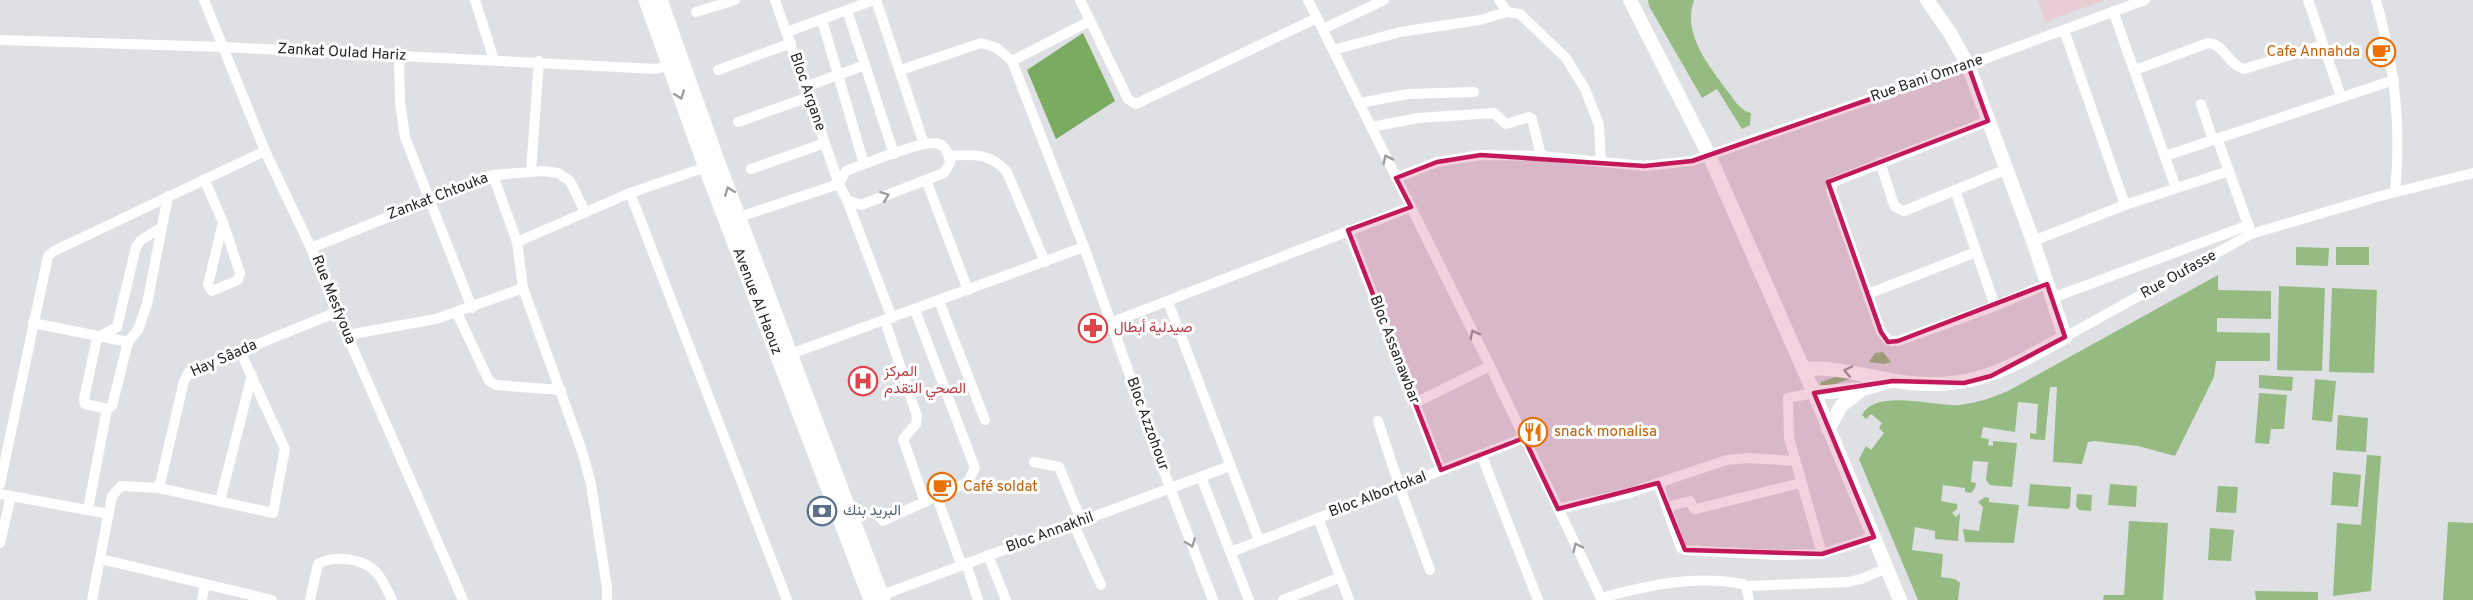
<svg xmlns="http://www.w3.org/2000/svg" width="2473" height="600" viewBox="0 0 2473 600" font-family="Overpass,Vazirmatn,sans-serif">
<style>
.education{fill:#e8ced4}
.green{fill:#96bb82}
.forest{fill:#7bab61}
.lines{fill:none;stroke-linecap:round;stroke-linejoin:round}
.minor{stroke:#fff;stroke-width:10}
.tertiary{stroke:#fff;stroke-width:14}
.secondary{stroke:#fff;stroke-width:15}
.oneway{stroke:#9d9d9e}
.marked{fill:#c2185b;fill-opacity:0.2;stroke:#c2185b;stroke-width:4.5;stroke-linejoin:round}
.labels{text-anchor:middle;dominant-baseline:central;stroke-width:6;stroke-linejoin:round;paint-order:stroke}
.food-label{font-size:15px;fill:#c56008;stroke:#fff;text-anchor:start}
.street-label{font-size:15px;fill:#262628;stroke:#fff}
.health-label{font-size:15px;fill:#be3a42;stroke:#fff;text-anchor:start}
.service-label{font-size:15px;fill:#4e5e75;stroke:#fff;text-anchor:start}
</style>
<rect width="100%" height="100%" fill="#dee0e4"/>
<polygon class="education" points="2038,0 2105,0 2045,22"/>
<g class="green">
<path d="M1648,0H1694C1680,38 1717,75 1737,104L1745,111L1751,113L1750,125L1742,129L1717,89L1702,98L1649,6Z"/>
<polygon points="2296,247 2329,248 2328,266 2296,265"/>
<rect x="2336" y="247" width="33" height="18"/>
<path d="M2218,275V290L2271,291V319L2217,318V332L2270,333V361H2216L2214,377L2175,456L2138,446L2094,441L2088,442L2082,464L2053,462L2057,387H2050L2045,440L2030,439V433L2036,434L2038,404L2018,402L2015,432L1983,427L1981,438L1989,439L1988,445L1993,446V441L2017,443L2012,487L1990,485L1986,480L1988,462L1973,461L1971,482L1976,483L1975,488L1971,493L1965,492V488L1943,485L1941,501L1957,504V509L1952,513L1956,517L1960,513L1958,541L1935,539V531L1915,527L1912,550L1943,554L1941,577L1955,579L1960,583L1958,600H1918L1859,459L1866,446L1871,450L1884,433L1879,428L1882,423L1871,414L1866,419L1862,415C1876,388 1934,407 1959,405C1976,403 1992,398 2008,391Z"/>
<polygon points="2279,286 2325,288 2322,371 2277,370"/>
<polygon points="2332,288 2377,290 2374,373 2329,372"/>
<polygon points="1883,352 1891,362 1884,364 1869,362 1875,353"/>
<polygon points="2259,375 2293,377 2292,391 2259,388"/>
<polygon points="1838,376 1853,378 1824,388 1820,386 1821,382"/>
<polygon points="2315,379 2336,381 2332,422 2312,420"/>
<polygon points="2259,393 2287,395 2284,429 2271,429 2269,444 2255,443"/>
<polygon points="2338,415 2368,418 2366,452 2336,450"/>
<polygon points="2367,455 2381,456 2371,591 2333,596 2337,523 2361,525"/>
<polygon points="2333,472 2361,475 2358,507 2331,505"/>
<polygon points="2030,484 2071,487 2070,507 2068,509 2028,506"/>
<polygon points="2110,484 2137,486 2136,507 2108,505"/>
<polygon points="2218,486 2238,487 2236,513 2216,512"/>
<polygon points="2077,494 2092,495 2091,511 2079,510 2076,506"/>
<polygon points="1985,497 1989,498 1989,502 2019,505 2014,543 1965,542 1963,529 1979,531 1983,507 1978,502"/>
<polygon points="2129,521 2168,523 2163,600 2103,600 2104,595 2124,595"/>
<polygon points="2448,522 2473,523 2473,600 2443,600"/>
<polygon points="2210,528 2234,530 2231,561 2208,560"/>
<polygon points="2255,591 2318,592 2318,600 2256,600"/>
</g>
<polygon class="forest" points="1083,33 1115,101 1056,139 1027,70"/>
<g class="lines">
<g class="minor">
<polyline points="204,0 265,151 311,248 337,312 463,600"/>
<polyline points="475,0 494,60"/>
<polyline points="876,0 924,144"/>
<polyline points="1080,0 1128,99 1136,104 1317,18"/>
<polyline points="1308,0 1490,366 1602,600"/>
<polyline points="1499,0 1507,12"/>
<polyline points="2308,0 2341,97"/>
<path d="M2376,0C2394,64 2402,125 2395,192"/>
<polyline points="847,10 894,154"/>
<polyline points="2113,11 2176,188"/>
<polyline points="696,12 735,0"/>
<polyline points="822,20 864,164"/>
<polyline points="1323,29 1384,0"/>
<polyline points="2064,30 2125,205"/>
<polyline points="787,32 874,0"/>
<polyline points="0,40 223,47 656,69 676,64"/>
<polyline points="1333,50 1400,32 1480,20 1507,12 1520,14 1566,58 1585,89 1599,125 1601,162"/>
<polyline points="399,56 400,102 405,137 472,308"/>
<polyline points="1012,61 1090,21"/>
<polyline points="718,70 791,43"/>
<polyline points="901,70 981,43 997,48 1012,61 1084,247 1170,488 1213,600"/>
<path d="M2135,70L2208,43C2225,44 2228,65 2244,69L2323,45"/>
<polyline points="805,87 865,65"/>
<polyline points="1359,103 1408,94 1474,92"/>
<polyline points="2201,104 2213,140"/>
<polyline points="1988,121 1833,182 1831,190 1881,332 1889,341 1898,341 1995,306 2047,284"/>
<polyline points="738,122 809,97"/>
<polyline points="1371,127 1418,118 1494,113 1506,124 1529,117 1532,119 1541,156"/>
<polyline points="2217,138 2250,230"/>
<path d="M949,156C974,154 990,153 1007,172L1045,262"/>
<polyline points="2165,156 2394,80"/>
<polyline points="1880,162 1893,202 1895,207 1904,211 2007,169"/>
<polyline points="751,169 825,143"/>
<polyline points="531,172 539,61"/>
<polyline points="493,175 517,242 523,288 582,451 591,484 607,588 607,600"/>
<polyline points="1396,178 1437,162 1481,155 1541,156 1644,166 1692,161 1968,65 2145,0"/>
<polyline points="204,179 223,222 240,273 238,280 212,291 208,285 223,222"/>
<polyline points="926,180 968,290"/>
<polyline points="1955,190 1995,306"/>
<polyline points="630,193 787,600"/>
<polyline points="847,200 892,318"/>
<path d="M733,219L839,184L846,171C862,165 927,138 939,144C947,147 949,155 950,163L944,173L861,205L847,200L839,184L775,0"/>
<polyline points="162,227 141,240 136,247 117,327 97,338 84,399 85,404 107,409 112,406 128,342 138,330 147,304 168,196"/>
<polyline points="1348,230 1441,470"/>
<polyline points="2033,241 2125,205 2229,171"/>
<polyline points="517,242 630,193 712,165"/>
<polyline points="311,248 493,175 543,171 558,173 570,181 585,212"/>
<polyline points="1868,294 1976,252"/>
<polyline points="2052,298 2249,225"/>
<polyline points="939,301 985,420"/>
<polyline points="1168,302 1259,540"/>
<polyline points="915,310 975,468 968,482 937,497 961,564"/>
<polyline points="457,313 489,381 496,385 561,390"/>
<polyline points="885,321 917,416 916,424 903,439 925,502"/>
<polyline points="33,323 128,342"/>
<polyline points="1110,323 1411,207"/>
<polyline points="347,335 436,319 523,288"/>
<polyline points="2065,337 2251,234 2380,196 2473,173"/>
<polyline points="785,356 1084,247"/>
<polyline points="1814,393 1788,398 1789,438 1822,554"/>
<polyline points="1415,403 1490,366"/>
<polyline points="1378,421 1400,488 1430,570"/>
<polyline points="1481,454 1538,600"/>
<polyline points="1034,462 1059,467 1082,522"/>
<polyline points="1201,477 1249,600"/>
<polyline points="1658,483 1727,460 1748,458 1794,461"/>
<polyline points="0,484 48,256 54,251 265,151"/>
<polyline points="159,488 184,381 189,372 337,312"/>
<polyline points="0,494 109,514"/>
<polyline points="220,501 252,375"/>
<polyline points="1667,507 1690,501 1694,509 1696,509 1801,483"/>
<polyline points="88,509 107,409"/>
<polyline points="1558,509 1629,493 1658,483 1681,548 1685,550 1777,555 1822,554 1874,537"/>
<polyline points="1318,518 1349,600"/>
<polyline points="883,521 931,499"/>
<polyline points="1074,525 1101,585"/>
<polyline points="0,543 11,496"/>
<polyline points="1231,552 1524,438"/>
<polyline points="988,555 1006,600"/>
<polyline points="101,559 272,600"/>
<polyline points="966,563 978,600"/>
<polyline points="1746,586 1848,582 1861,579 1887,568"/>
<polyline points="877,597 1230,466"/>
<path d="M1601,598C1648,585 1695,575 1743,584L1746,586L1749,600"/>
<polyline points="92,600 112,496 121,486 159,488 273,513 285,449 240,351"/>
<polyline points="202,600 205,584"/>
<path d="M310,600L318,564C335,555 361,558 375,571C383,579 388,591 392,600"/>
<polyline points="1283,600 1341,577"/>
</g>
<g class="tertiary">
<polyline points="1630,0 1709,155 1814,393 1900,600"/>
<path d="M1803,369C1833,366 1861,375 1890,380C1965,394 2002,372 2065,337L2033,241L1968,65L1950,33L1927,0"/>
<polyline points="1814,393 1863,389 1891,381"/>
<polyline points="1828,429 1841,406 1861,390"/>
</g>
<g class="secondary">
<path id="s1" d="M646,0L706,168L871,600"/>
<polyline points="660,0 718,163 883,600"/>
</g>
</g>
<defs><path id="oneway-chevron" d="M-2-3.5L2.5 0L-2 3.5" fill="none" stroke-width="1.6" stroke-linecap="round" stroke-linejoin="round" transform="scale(1.5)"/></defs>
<g class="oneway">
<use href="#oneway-chevron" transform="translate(680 95) rotate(70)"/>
<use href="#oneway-chevron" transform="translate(1387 159) rotate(-116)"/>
<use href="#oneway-chevron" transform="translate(729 191) rotate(-111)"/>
<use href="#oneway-chevron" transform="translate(885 196) rotate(-21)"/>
<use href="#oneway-chevron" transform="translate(1474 334) rotate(-117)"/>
<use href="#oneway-chevron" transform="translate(1848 371) rotate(-168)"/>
<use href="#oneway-chevron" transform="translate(1191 543) rotate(69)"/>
<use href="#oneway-chevron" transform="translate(1577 547) rotate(-116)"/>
</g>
<path class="marked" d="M1968,65L1988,121L1828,182L1881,332L1888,342L1898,341L2047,284L2065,337L1991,376L1964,383L1893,381L1814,393L1874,537L1822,554L1685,550L1658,483L1558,509L1524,438L1441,470L1348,230L1411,207L1396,178L1437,162L1481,155L1644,166L1692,161Z"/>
<defs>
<g id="cafe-ring" transform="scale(1.5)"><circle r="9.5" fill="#fff" stroke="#e8710a" stroke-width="1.5"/><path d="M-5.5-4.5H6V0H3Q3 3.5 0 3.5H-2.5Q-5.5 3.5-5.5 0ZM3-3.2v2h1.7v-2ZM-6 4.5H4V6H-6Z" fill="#e8710a"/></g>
<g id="pharmacy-ring" transform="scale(1.5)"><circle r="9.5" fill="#fff" stroke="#e0444e" stroke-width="1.5"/><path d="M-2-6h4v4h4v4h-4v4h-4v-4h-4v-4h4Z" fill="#e0444e"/></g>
<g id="hospital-ring" transform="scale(1.5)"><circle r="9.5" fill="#fff" stroke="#e0444e" stroke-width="1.5"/><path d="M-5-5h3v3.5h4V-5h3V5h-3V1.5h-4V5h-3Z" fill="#e0444e"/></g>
<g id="restaurant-ring" transform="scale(1.5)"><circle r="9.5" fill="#fff" stroke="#e8710a" stroke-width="1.5"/><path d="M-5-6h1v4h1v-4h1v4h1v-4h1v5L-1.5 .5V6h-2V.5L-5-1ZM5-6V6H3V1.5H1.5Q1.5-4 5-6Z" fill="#e8710a"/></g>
<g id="bank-ring" transform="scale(1.5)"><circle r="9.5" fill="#fff" stroke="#5c6f8a" stroke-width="1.5"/><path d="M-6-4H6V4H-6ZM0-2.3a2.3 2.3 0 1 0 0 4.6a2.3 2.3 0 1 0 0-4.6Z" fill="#5c6f8a"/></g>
</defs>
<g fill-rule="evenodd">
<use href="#cafe-ring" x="2381" y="52"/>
<use href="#pharmacy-ring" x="1093" y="328"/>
<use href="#hospital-ring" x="863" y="381"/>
<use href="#restaurant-ring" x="1533" y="432"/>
<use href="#cafe-ring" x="942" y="487"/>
<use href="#bank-ring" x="822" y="511"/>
</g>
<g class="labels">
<g class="food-label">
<text x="2360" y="52" text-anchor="end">Cafe Annahda</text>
<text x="1554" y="432">snack monalisa</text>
<text x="963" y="487">Café soldat</text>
</g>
<g class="street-label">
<text transform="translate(342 53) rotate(3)">Zankat Oulad Hariz</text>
<text transform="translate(1927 79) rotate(-19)">Rue Bani Omrane</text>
<text transform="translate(807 92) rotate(71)">Bloc Argane</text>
<text transform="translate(438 197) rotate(-21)">Zankat Chtouka</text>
<text transform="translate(2179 275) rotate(-29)">Rue Oufasse</text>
<text transform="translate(333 300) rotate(68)">Rue Mesfyoua</text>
<text stroke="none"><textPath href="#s1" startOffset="321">Avenue Al Haouz</textPath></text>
<text transform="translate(1394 350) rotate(69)">Bloc Assanawbar</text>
<text transform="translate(224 359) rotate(-24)">Hay Sâada</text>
<text transform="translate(1147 424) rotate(70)">Bloc Azzohour</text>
<text transform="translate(1378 495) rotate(-21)">Bloc Albortokal</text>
<text transform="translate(1050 533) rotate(-20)">Bloc Annakhil</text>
</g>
<g class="health-label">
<text x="1114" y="328">صيدلية أبطال</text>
<text x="884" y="372">المركز<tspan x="884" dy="17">الصحي التقدم</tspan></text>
</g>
<g class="service-label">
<text x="843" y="511">البريد بنك</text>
</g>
</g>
</svg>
